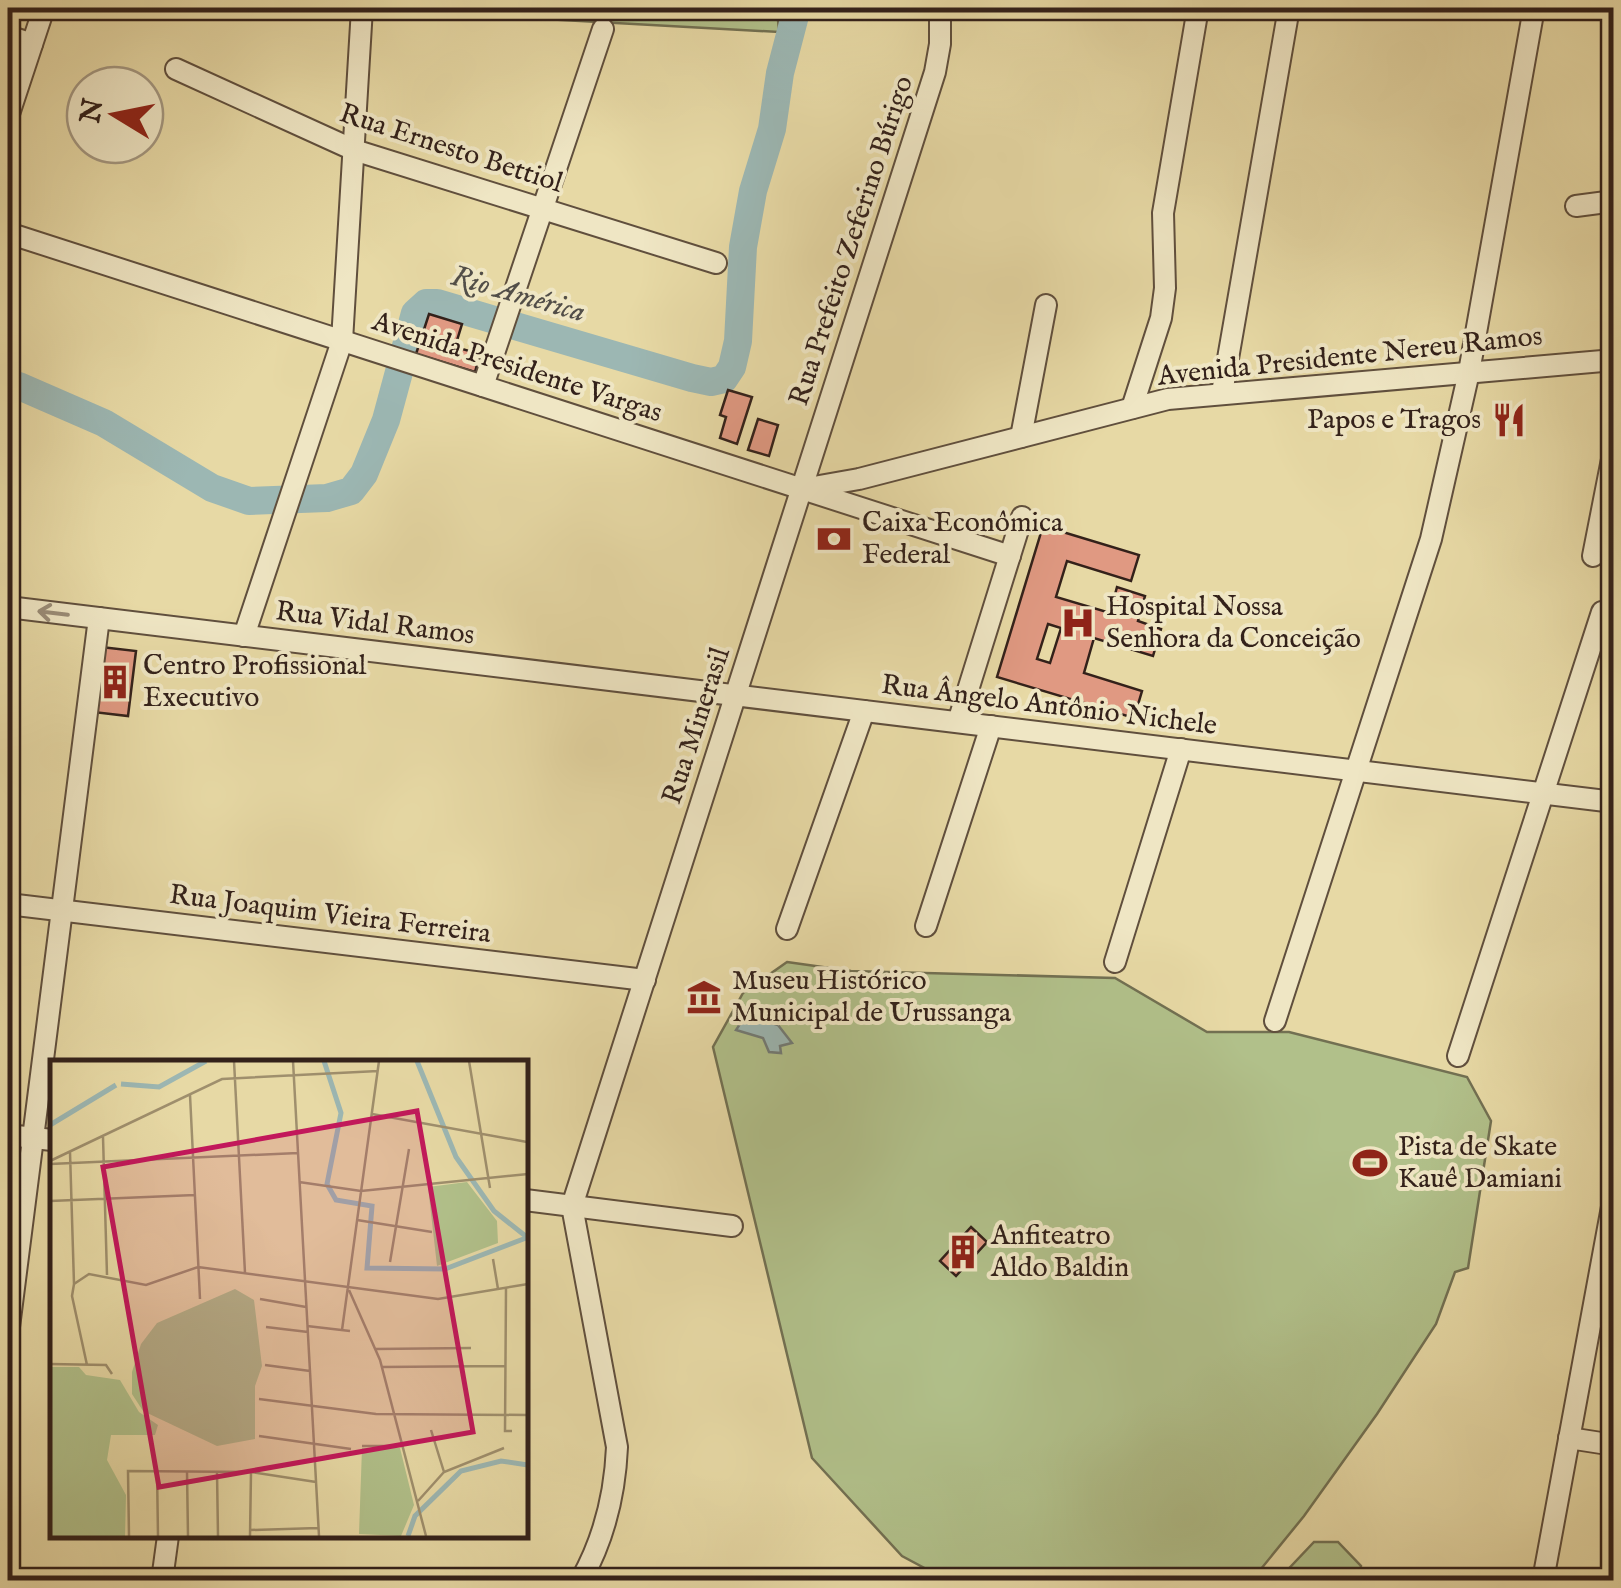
<svg xmlns="http://www.w3.org/2000/svg" width="1621" height="1588" viewBox="0 0 1621 1588" font-family="'IM FELL English',serif">
<style>
.green{fill:#b1c08a;stroke:#727052;stroke-width:2.5}
.water{fill:#9cb7b3;stroke:#727b76;stroke-width:2.5}
.lines{fill:none;stroke-linecap:round;stroke-linejoin:round}
.river{stroke:#9cb7b3;stroke-width:28}
.building{fill:#e09982;stroke:#33211a;stroke-width:2.5;fill-rule:evenodd}
.minor-casing{stroke:#604f3d;stroke-width:24}
.minor{stroke:#efe6c4;stroke-width:20}
.oneway{stroke:#9a8d78}
.labels{text-anchor:middle;dominant-baseline:central;stroke-width:8;stroke-linejoin:round;paint-order:stroke}
.street-label{font-size:28px;fill:#33211a;stroke:#efe6c4}
.poi-label{font-size:28px;fill:#33211a;stroke:#efe6c4;text-anchor:start}
.water-label{font-size:30px;font-style:italic;fill:#524e48;stroke:#efe6c4}
.inset-river{fill:none;stroke:#9cb7b3;stroke-width:5}
.inset-road{fill:none;stroke:#9f8f6d;stroke-width:2.5}
.view{fill:#c2185b;fill-opacity:0.15;stroke:#c2185b;stroke-width:5}
.inset-edge{fill:none;stroke:#33211a;stroke-width:5}
</style>
<rect width="100%" height="100%" fill="#e7d9a5"/>
<filter id="stains"><feTurbulence type="fractalNoise" baseFrequency=".002" numOctaves="4"/><feColorMatrix values="0 0 0 0 .2 0 0 0 0 .09 0 0 0 0 .02 0 0 0 .5 -.17"/></filter>
<radialGradient id="worn" r=".72"><stop offset=".6" stop-color="#630" stop-opacity="0"/><stop offset="1" stop-color="#630" stop-opacity=".3"/></radialGradient>
<g class="green">
<polygon points="379,8 777,8 779,32 379,10"/>
<polygon points="787,962 851,971 1115,978 1207,1032 1289,1032 1467,1077 1491,1121 1468,1268 1455,1272 1436,1324 1377,1414 1304,1516 1252,1580 947,1580 902,1556 812,1458 713,1047 743,993"/>
<polygon points="1314,1542 1338,1542 1361,1566 1359,1580 1278,1580"/>
</g>
<polygon class="water" points="746,1015 778,1025 792,1043 780,1046 781,1053 769,1052 763,1038 736,1030"/>
<g class="lines">
<polyline class="river" points="8,384 19,386 104,423 212,488 249,501 327,498 351,491 364,474 386,420 415,313 426,303 437,303 692,378 711,382 724,379 732,367 738,341 743,247 753,191 772,129 780,73 797,8"/>
</g>
<g class="building">
<polygon points="429,314 462,324 455,347 480,354 475,372 416,354"/>
<polygon points="728,390 752,397 737,444 720,438 726,417 720,415"/>
<polygon points="758,419 778,425 769,456 748,450"/>
<path d="M1043,526L1139,555L1131,581L1067,561L1056,597L1110,613L1117,587L1145,596L1138,621L1161,629L1153,656L1094,638L1084,673L1142,691L1134,718L997,677ZM1048,624L1061,628L1050,663L1037,659Z"/>
<polygon points="101,647 136,651 128,716 93,712"/>
<polygon points="971,1227 987,1242 956,1276 940,1261"/>
</g>
<g class="lines">
<g class="minor-casing">
<g id="minor">
<polyline points="8,36 32,44"/>
<polyline points="176,69 354,150 716,263"/>
<polyline points="8,117 44,8"/>
<polyline points="1576,206 1614,201"/>
<polyline points="8,233 1010,556"/>
<polyline points="483,386 603,29"/>
<polyline points="1222,393 1289,8"/>
<polyline points="1132,408 1161,318 1165,288 1163,213 1198,8"/>
<polyline points="1021,437 1046,305"/>
<polyline points="808,488 859,479 1168,399 1614,360"/>
<polyline points="1593,556 1614,449"/>
<polyline points="8,607 1614,802"/>
<polyline points="244,636 342,341 362,8"/>
<polyline points="958,722 1022,517"/>
<polyline points="8,904 645,980"/>
<polyline points="926,926 991,726"/>
<polyline points="787,929 864,711"/>
<polyline points="1115,962 1181,749"/>
<polyline points="1275,1021 1431,539 1469,372 1534,8"/>
<polyline points="1458,1056 1602,612"/>
<polyline points="8,1135 52,1140"/>
<polyline points="525,1200 732,1226"/>
<polyline points="8,1335 99,618"/>
<polyline points="1569,1438 1614,1445"/>
<polyline points="162,1580 168,1536"/>
<path d="M581,1580C604,1539 615,1494 617,1447L572,1206L935,72L940,44V8"/>
<polyline points="1543,1580 1614,1196"/>
</g>
</g>
<use href="#minor" class="minor"/>
</g>
<defs><path id="oneway-shaft" d="M-6 0H5M1.5-3L5.5 0L1.5 3" fill="none" stroke-width="1.6" stroke-linecap="round" stroke-linejoin="round" transform="scale(2.5)"/></defs>
<use class="oneway" href="#oneway-shaft" transform="translate(53 613) rotate(-173)"/>
<defs>
<g id="restaurant-bare" transform="scale(2.7)"><path d="M-5-6h1v4h1v-4h1v4h1v-4h1v5L-1.5 .5V6h-2V.5L-5-1ZM5-6V6H3V1.5H1.5Q1.5-4 5-6Z" fill="#8f2418" stroke="#efe6c4" stroke-width="2.5" paint-order="stroke"/></g>
<g id="bank-bare" transform="scale(2.7)"><path d="M-6-4H6V4H-6ZM0-2.3a2.3 2.3 0 1 0 0 4.6a2.3 2.3 0 1 0 0-4.6Z" fill="#8f2418" stroke="#efe6c4" stroke-width="2.5" paint-order="stroke"/></g>
<g id="hospital-bare" transform="scale(2.7)"><path d="M-5-5h3v3.5h4V-5h3V5h-3V1.5h-4V5h-3Z" fill="#8f2418" stroke="#efe6c4" stroke-width="2.5" paint-order="stroke"/></g>
<g id="building-bare" transform="scale(2.7)"><path d="M-4-6H4V6H1V3H-1V6H-4ZM-2.5-4.3h1.7v1.8h-1.7ZM.8-4.3h1.7v1.8H.8ZM-2.5-1h1.7V.8h-1.7ZM.8-1h1.7V.8H.8Z" fill="#8f2418" stroke="#efe6c4" stroke-width="2.5" paint-order="stroke"/></g>
<g id="museum-bare" transform="scale(2.7)"><path d="M0-6L6-3V-2H-6V-3ZM-5-1h2V3h-2ZM-1-1h2V3h-2ZM3-1h2V3H3ZM-6 4H6V6H-6Z" fill="#8f2418" stroke="#efe6c4" stroke-width="2.5" paint-order="stroke"/></g>
<g id="stadium-bare" transform="scale(2.7)"><path d="M0-5a6.5 5 0 1 0 0 10a6.5 5 0 1 0 0-10ZM-3.5-1.8h7v3.6h-7Z" fill="#8f2418" stroke="#efe6c4" stroke-width="2.5" paint-order="stroke"/></g>
</defs>
<g fill-rule="evenodd">
<use href="#restaurant-bare" x="1509" y="420"/>
<use href="#bank-bare" x="834" y="539"/>
<use href="#hospital-bare" x="1078" y="623"/>
<use href="#building-bare" x="115" y="682"/>
<use href="#museum-bare" x="704" y="997"/>
<use href="#stadium-bare" x="1370" y="1163"/>
<use href="#building-bare" x="963" y="1252"/>
</g>
<g class="labels">
<g class="street-label">
<text transform="translate(451 149) rotate(18)">Rua Ernesto Bettiol</text>
<text transform="translate(852 241) rotate(-72)">Rua Prefeito Zeferino Búrigo</text>
<text transform="translate(1350 357) rotate(-6)">Avenida Presidente Nereu Ramos</text>
<text transform="translate(517 368) rotate(18)">Avenida Presidente Vargas</text>
<text transform="translate(375 624) rotate(7)">Rua Vidal Ramos</text>
<text transform="translate(1049 706) rotate(7)">Rua Ângelo Antônio Nichele</text>
<text transform="translate(697 726) rotate(-72)">Rua Minerasil</text>
<text transform="translate(330 915) rotate(7)">Rua Joaquim Vieira Ferreira</text>
</g>
<g class="poi-label">
<text x="1481" y="420" text-anchor="end">Papos e Tragos</text>
<text x="862" y="523">Caixa Econômica<tspan x="862" dy="32">Federal</tspan></text>
<text x="1106" y="607">Hospital Nossa<tspan x="1106" dy="32">Senhora da Conceição</tspan></text>
<text x="143" y="666">Centro Profissional<tspan x="143" dy="32">Executivo</tspan></text>
<text x="732" y="981">Museu Histórico<tspan x="732" dy="32">Municipal de Urussanga</tspan></text>
<text x="1398" y="1147">Pista de Skate<tspan x="1398" dy="32">Kauê Damiani</tspan></text>
<text x="991" y="1236">Anfiteatro<tspan x="991" dy="32">Aldo Baldin</tspan></text>
</g>
<g class="water-label">
<text transform="translate(518 295) rotate(16)">Rio América</text>
</g>
</g>
<g transform="translate(50 1060)">
<rect width="478" height="478" fill="#e7d9a5"/>
<path d="M417,122L447,161L448,183L387,206L378,127ZM185,229L204,240L212,306L205,326V379L167,386L93,351L82,334V312L91,284L107,263ZM0,307H29L36,315L70,320L89,352L108,365L105,375H61L57,400L76,435L75,476H0ZM312,388H350L364,445L351,476L309,474Z" fill="#b1c08a"/>
<path class="inset-river" d="M274,1L291,53L277,124L286,140L322,146L317,208L395,209L476,178M367,1L406,97L444,151L478,178M71,24L109,27L156,1M0,65L66,25M358,476L365,456L411,411L451,401L478,405"/>
<path class="inset-road" d="M184,1L195,213M243,1L269,476M419,1L440,128M140,35L150,239M322,54L477,82M53,77L57,215M20,92L24,224M0,101L172,19L328,11M0,104L248,93M249,122L311,131L478,114M0,141L145,135M307,160L382,172M443,199L448,229M340,202L359,89M456,228L455,371H462M299,230L330,300L376,476M210,239L256,247M257,266L300,271M216,267L258,272M292,270L329,1M325,289L421,288M0,304L56,305L62,314M37,305L22,236L24,224L39,214L96,225L148,207L388,239L478,224M215,305L260,311M331,307L455,306M209,339L326,354L478,355M381,370L394,412M209,376L301,389M312,386H353M107,411L108,476M137,412L138,476M167,412L168,476M368,441L394,412L454,388M200,470L268,468M79,476L78,411L201,412L266,422M200,476L201,412"/>
<path class="view" d="M367,51L423,372L109,427L53,107Z"/>
<rect width="478" height="478" class="inset-edge"/>
</g>
<rect width="1621" height="1588" fill="none" stroke="#e7d9a5" stroke-width="40"/>
<rect x="10" y="10" width="1601" height="1568" fill="none" stroke="#33211a" stroke-width="5"/>
<rect x="20" y="20" width="1581" height="1548" fill="none" stroke="#33211a" stroke-width="2.5"/>
<g transform="translate(115 115) rotate(280)"><circle r="48" fill="#efe6c4" stroke="#a49780" stroke-width="2.5"/>
<path d="M0-8L18 38L0 25L-18 38Z" fill="#8f2418"/>
<text y="-15" font-size="28" font-weight="bold" text-anchor="middle" fill="#33211a">N</text>
</g>
<rect width="100%" height="100%" filter="url(#stains)"/>
<rect width="100%" height="100%" fill="url(#worn)"/>
</svg>
